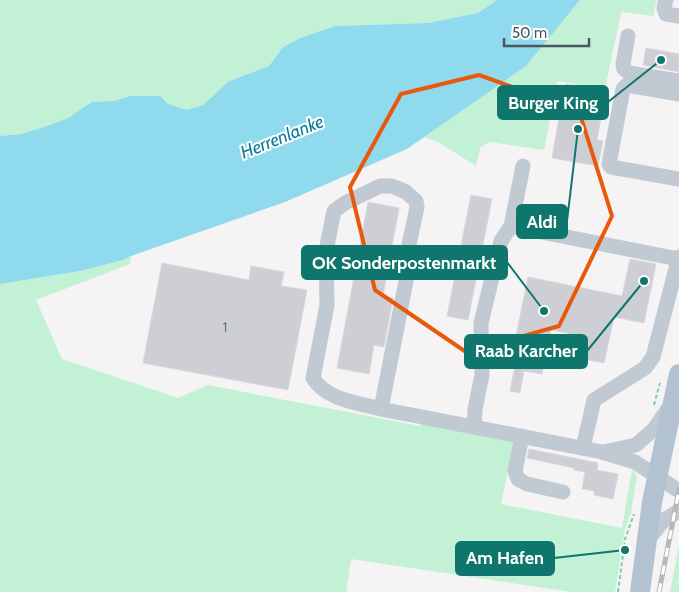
<svg xmlns="http://www.w3.org/2000/svg" width="679" height="592" viewBox="0 0 679 592" font-family="Cabin,sans-serif">
<style>
.green{fill:#c3f1d5}
.water{fill:#90daee}
.building{fill:#cdcfd5;stroke:#d7d9de}
.lines{fill:none;stroke-linecap:round;stroke-linejoin:round}
.path{stroke:#7ad0a6;stroke-width:2;stroke-dasharray:4 2.5;stroke-linecap:butt}
.minor{stroke:#c1cad2;stroke-width:15}
.major{stroke:#b3c2d1;stroke-width:20}
.rail-casing{stroke:#b5b8bd;stroke-width:5}
.rail{stroke:#fff;stroke-width:3;stroke-dasharray:9;stroke-linecap:butt}
.marked{fill:none;stroke:#e8590c;stroke-width:4;stroke-linejoin:round}
.labels{text-anchor:middle;dominant-baseline:central;stroke-width:4;stroke-linejoin:round;paint-order:stroke}
.number-label{font-size:14px;fill:#6b747e}
.water-label{font-size:18px;font-style:italic;fill:#0c7c9b;stroke:#fff}
.leader{fill:none;stroke:#0f766e;stroke-width:2}
.callout-dot{fill:#0f766e;stroke:#fff;stroke-width:2}
.callout{fill:#0f766e;stroke:#0f766e;stroke-width:2}
.callout-label{font-size:18px;text-anchor:middle;font-weight:bold;fill:#fff}
</style>
<rect width="100%" height="100%" fill="#f5f3f3"/>
<g class="green">
<polygon points="0,0 497,0 478,13 428,23 335,26 300,38 283,47 269,66 229,81 203,105 187,110 168,104 160,96 130,96 114,101 92,103 68,118 50,125 21,134 0,136"/>
<polygon points="580,0 657,0 653,16 621,12 605,89 557,81 544,150 489,142 480,148 476,166 438,142 424,137 526,66"/>
<polygon points="131,256 130,264 36,300 62,359 178,398 208,385 420,426 421,423 514,442 501,504 622,528 632,469 637,476 631,513 625,528 615,592 572,592 351,559 346,592 0,592 0,284 80,271 123,260"/>
<polygon points="679,545 679,592 670,592"/>
</g>
<polygon class="water" points="497,0 580,0 526,66 407,149 285,202 131,256 123,260 80,271 0,284 0,136 21,134 50,125 68,118 92,102 114,101 130,96 160,96 168,104 187,110 203,105 229,81 269,66 283,47 300,38 335,26 428,23 478,13"/>
<g class="building">
<polygon points="646,48 679,54 679,72 643,65"/>
<polygon points="566,84 606,91 597,140 603,141 598,166 552,158 559,118 551,117 553,106 561,108"/>
<polygon points="471,195 492,199 468,320 447,316"/>
<polygon points="368,202 399,208 383,296 393,298 384,347 374,345 369,374 337,368"/>
<polygon points="630,259 656,264 644,323 614,317 604,363 564,355 568,333 551,330 542,374 524,371 520,393 510,391 518,351 493,347 495,337 515,341 528,277 622,296"/>
<polygon points="162,263 249,280 251,266 284,272 281,286 307,290 288,390 143,363"/>
<polygon points="529,449 598,463 597,470 618,474 613,499 594,495 594,491 582,489 585,472 574,470 574,468 527,458"/>
</g>
<g class="lines">
<g class="path">
<polyline points="654,405 660,383"/>
<polyline points="618,592 625,539 634,514"/>
</g>
<g class="minor">
<polyline points="666,0 664,8 666,14 679,16"/>
<polyline points="628,36 623,64 624,69 629,73 679,81"/>
<polyline points="679,94 627,85 623,89 609,164 611,167 679,179"/>
<polyline points="511,226 678,259"/>
<path d="M381,409C359,403 326,400 313,378L327,305L326,251L334,211L345,203L380,186H392L406,192L416,201L417,207L407,254L408,271L381,409L602,452L635,462L679,491"/>
<polyline points="474,426 475,409 482,375 481,323 501,241 511,226 523,166"/>
<polyline points="522,436 515,471 518,479 527,484 563,492"/>
<polyline points="583,448 594,400 645,368 653,357 679,257"/>
<polyline points="604,452 636,445 654,429 670,406"/>
<polyline points="647,541 664,520 679,511"/>
</g>
<polyline class="major" points="640,592 652,502 679,374"/>
<g class="rail-casing">
<polyline id="rail" points="659,592 679,490"/>
</g>
<use href="#rail" class="rail"/>
</g>
<path class="marked" d="M479,75L579,111L612,216L559,326L466,352L375,290L350,187L401,94Z"/>
<g class="labels">
<g class="number-label">
<text x="225" y="327">1</text>
</g>
<g class="water-label">
<text transform="translate(282 137) rotate(-22)">Herrenlanke</text>
</g>
</g>
<path class="leader" d="M661 60L608 102M578 129L567 221M544 311L507 262M644 281L587 351M625 550L554 558"/>
<g class="callout-dot">
<circle cx="661" cy="60" r="5"/>
<circle cx="578" cy="129" r="5"/>
<circle cx="544" cy="311" r="5"/>
<circle cx="644" cy="281" r="5"/>
<circle cx="625" cy="550" r="5"/>
</g>
<g class="callout">
<rect x="498" y="86" width="110" height="33" rx="5"/>
<rect x="517" y="205" width="50" height="33" rx="5"/>
<rect x="302" y="246" width="205" height="33" rx="5"/>
<rect x="465" y="335" width="122" height="33" rx="5"/>
<rect x="456" y="542" width="98" height="33" rx="5"/>
</g>
<g class="callout-label">
<text x="553" y="109">Burger King</text>
<text x="542" y="228">Aldi</text>
<text x="404" y="269">OK Sonderpostenmarkt</text>
<text x="526" y="357">Raab Karcher</text>
<text x="505" y="564">Am Hafen</text>
</g>
<path d="M504 38v8h85v-8" fill="none" stroke="#4a5661" stroke-width="2.5"/>
<text x="512" y="38" font-size="15" fill="#4a5661" stroke="#ffffff" stroke-width="4" paint-order="stroke">50 m</text>
</svg>
